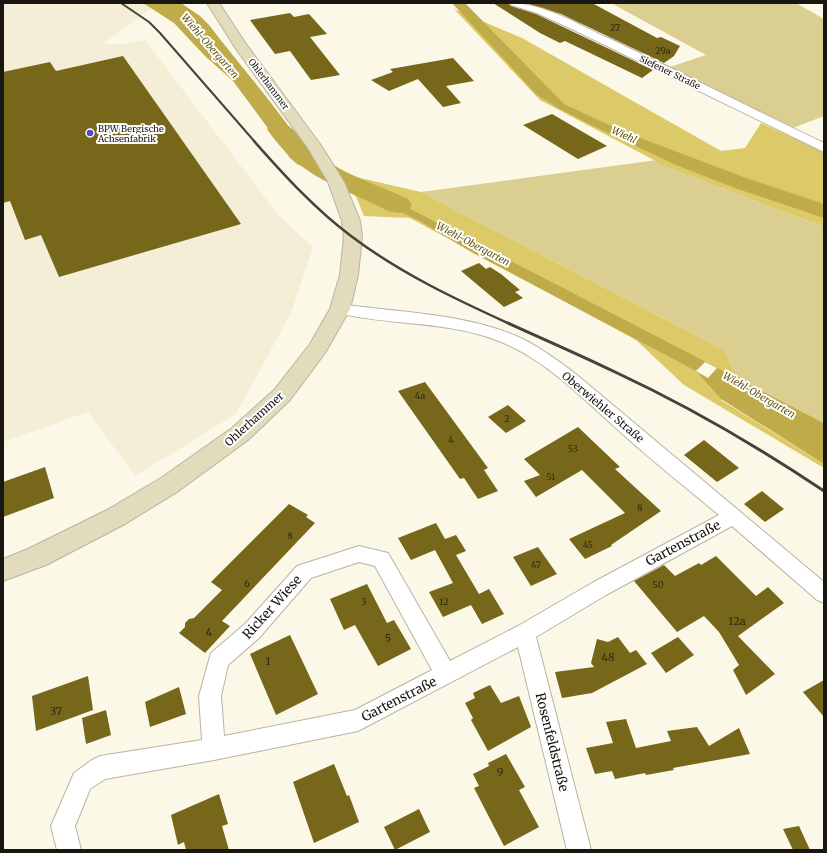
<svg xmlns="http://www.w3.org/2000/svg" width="827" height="853" viewBox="0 0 827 853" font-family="Merriweather,serif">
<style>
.built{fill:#f3eed5}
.green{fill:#dbce91}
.forest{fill:#dcc968}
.water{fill:#bfab4a}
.pier{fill:#fcf8e7}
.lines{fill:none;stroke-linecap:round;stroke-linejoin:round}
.river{fill:#bfab4a;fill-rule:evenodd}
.building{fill:#76671a}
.street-casing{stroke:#b7b4a4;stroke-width:2}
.secondary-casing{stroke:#b7b4a4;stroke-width:2}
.street{fill:#fff;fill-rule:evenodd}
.secondary{fill:#e2dcbc;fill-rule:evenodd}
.rail-far2{stroke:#44423a;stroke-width:2}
.rail-far1{stroke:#44423a;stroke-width:2.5}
.rail{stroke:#44423a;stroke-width:3}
.poi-dot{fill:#4d4bc1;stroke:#fff;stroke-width:1.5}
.labels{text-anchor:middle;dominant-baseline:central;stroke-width:4;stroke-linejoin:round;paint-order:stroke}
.number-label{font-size:9px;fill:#2f2a12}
.far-street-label{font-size:9px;fill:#171610;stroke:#fff}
.far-poi-label{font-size:9px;fill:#171610;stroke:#fff;text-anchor:start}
.far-water-label{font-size:10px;font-style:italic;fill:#64570b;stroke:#fff}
.street-label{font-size:11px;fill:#171610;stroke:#fff}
.near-number-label{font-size:11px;fill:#2f2a12}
.near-street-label{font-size:13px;fill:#171610;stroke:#fff}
</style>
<rect width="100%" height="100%" fill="#fcf8e7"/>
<polygon class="built" points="3,3 159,3 103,44 124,44 145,40 279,216 313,247 291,313 236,414 135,476 88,412 3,442"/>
<g class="green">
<polygon points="611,3 796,3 824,19 824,116 793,128 670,67 706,55"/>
<polygon points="657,160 669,168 824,227 824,423 739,379 724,350 421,192"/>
</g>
<g class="forest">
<polygon points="454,9 522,38 721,151 745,148 761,123 824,152 824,227 669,168 540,100"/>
<polygon points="347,175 421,192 724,350 739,379 721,400 824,464 824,468 684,385 636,340 410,218 364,216"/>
</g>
<g class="water">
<path d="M143,3H181L200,16L209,25C245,72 290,122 320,174L297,164L290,158L233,81L205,56L174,23Z"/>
<polygon points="452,3 465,3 564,104 622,131 746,178 824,204 824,218 735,188 676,165 591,125 558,108 537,95"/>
<polygon points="347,175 364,185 824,423 824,464 721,399 696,371 473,253 420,221 355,191"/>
</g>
<polygon class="pier" points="705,362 717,368 708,378 696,371"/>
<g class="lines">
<path class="river" d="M279,122C295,126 297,137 309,147C337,173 374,183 408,199L412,205L408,211L398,213L388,211C338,185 301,179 267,129L270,124Z"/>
</g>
<g class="building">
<polygon points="493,3 508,3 511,6 536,14 653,70 642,78 565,41 560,43 540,33"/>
<polygon points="525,3 592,3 657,38 661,37 680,46 674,56 664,63 561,14"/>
<polygon points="290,13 294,17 309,14 327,34 310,37 340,75 311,80 290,51 275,54 250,20"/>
<polygon points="123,56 241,224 59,277 41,235 25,240 10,201 3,203 3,72 50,62 56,71"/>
<polygon points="453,58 474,81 446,86 461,103 443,107 418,79 389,91 371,80 393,72 390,69"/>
<polygon points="552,114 607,146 578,159 523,125"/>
<polygon points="479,263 486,269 490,267 501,274 520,290 515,292 523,298 504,307 461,271"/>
<polygon points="425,382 488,468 484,470 498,491 478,499 464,478 460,479 398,391"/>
<polygon points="508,405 526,421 506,433 488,417"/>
<polygon points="578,427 620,467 615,469 661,511 611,545 612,546 585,559 569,539 625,513 582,470 536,497 524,481 540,475 524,459"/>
<polygon points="704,440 739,468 717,482 684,455"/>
<polygon points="45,467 54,498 3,517 3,482"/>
<polygon points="762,491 784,509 765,522 744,504"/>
<polygon points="289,504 308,515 306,517 315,523 222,621 230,626 205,653 179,633 185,627 185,623 189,619 194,618 222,590 211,582"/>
<polygon points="436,523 445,539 456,535 466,551 456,555 479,594 489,589 504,614 482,624 471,605 443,617 429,592 453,583 435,550 411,560 398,538"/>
<polygon points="538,547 557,574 531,586 513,557"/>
<polygon points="716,556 756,596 768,587 784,603 738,636 775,674 746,695 733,670 739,665 719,632 704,616 677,632 634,581 664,565 675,576 699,563 701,565"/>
<polygon points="367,584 387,623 394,620 411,649 378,666 355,625 344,630 330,599"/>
<polygon points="290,635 318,694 276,715 250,654"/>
<polygon points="618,637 630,653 636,650 647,664 592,693 562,698 555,672 594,667 591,663 597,639 608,642"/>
<polygon points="678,637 694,655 666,673 651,653"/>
<polygon points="88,676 93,710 36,731 32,696"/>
<polygon points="824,680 824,717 803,692"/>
<polygon points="490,685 501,703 519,696 531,727 488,751 471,720 473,718 465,703 475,698 473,693"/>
<polygon points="179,687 186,714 150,727 145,702"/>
<polygon points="106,710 111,735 86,744 82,718"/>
<polygon points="626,719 636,748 671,741 667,731 697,727 709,746 739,728 750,754 673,768 674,770 646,775 645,773 615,779 612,771 595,774 586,748 613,743 606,722"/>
<polygon points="506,754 525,787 519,790 539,827 504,846 474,788 479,786 473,774 489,766 488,763"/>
<polygon points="334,764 347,796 349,795 359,822 314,843 293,782"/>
<polygon points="219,794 228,824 222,826 229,850 186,850 184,842 178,845 171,815"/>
<polygon points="419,809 430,832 395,850 384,827"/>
<polygon points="799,826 810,850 793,850 783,829"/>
</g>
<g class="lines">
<g class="street-casing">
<g id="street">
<path d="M509,3C544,3 577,24 608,38C681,72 752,109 824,143V152L574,30L537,13L511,5Z"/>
<path d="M340,304C401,313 467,313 523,339C542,349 560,362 577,375L824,582V603L817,600L732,526L606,595L536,637L591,850H567L518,647L358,731L214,760L105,779L90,789L75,826L81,850H57L51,826L74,773L92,760L100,756L202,740L199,696L211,653L245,624L297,566L359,546L388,553L450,661L518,626L592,583L719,515C688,489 656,464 626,437C586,402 547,359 496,340C444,320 387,326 335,312L333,309L335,306ZM359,562L375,566L432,670L355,710L224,736L221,696L228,665L259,638L311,578Z"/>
</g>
</g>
<g class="secondary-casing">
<polygon id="secondary" points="207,3 219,3 246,44 320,144 344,182 360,221 362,237 358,275 350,309 325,353 290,400 248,440 177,492 125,524 46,565 3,581 3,559 28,549 107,510 161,478 232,428 274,390 310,344 330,309 340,275 344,237 342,221 328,182 308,148 236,49"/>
</g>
<use href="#street" class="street"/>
<use href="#secondary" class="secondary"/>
<polyline class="rail-far2" points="121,3 149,22 160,33 255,142"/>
<path class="rail-far1" d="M254,141C284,175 315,209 351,236C400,273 455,299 510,324"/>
<path class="rail" d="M508,323C543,339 578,354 613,371C686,405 757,446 824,491"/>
</g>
<circle class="poi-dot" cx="90" cy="133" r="4"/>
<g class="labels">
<g class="number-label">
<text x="615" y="27">27</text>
<text x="663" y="50">29a</text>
<text x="420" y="395">4a</text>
<text x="507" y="418">2</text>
<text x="451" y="439">4</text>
<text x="573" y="448">53</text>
<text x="551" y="476">51</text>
<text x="640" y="507">8</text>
<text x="290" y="535">8</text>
<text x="588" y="544">45</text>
<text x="536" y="564">47</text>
<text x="247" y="583">6</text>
<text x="658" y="584">50</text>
<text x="364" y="601">3</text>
<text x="444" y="601">12</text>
</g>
<g class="far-street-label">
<text transform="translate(670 72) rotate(26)">Siefener Straße</text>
<text transform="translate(269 84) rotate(53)">Ohlerhammer</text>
</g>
<g class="far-poi-label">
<text x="98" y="128">BPW Bergische<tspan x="98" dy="10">Achsenfabrik</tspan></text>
</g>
<g class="far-water-label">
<text transform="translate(210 46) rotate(49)">Wiehl-Obergarten</text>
<text transform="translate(624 135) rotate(25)">Wiehl</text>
<text transform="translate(473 244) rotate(28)">Wiehl-Obergarten</text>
<text transform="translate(759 395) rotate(30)">Wiehl-Obergarten</text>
</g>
<g class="street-label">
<text transform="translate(603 407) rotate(40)">Oberwiehler Straße</text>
<text transform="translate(254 419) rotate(-42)">Ohlerhammer</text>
</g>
<g class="near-number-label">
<text x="737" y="621">12a</text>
<text x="209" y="632">4</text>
<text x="388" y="638">5</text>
<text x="608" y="657">48</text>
<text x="268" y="661">1</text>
<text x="56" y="711">37</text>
<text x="500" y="772">9</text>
</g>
<g class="near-street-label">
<text transform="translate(683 543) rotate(-28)">Gartenstraße</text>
<text transform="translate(272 607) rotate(-48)">Ricker Wiese</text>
<text transform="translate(399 699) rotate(-27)">Gartenstraße</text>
<text transform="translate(552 742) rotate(76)">Rosenfeldstraße</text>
</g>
</g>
<rect width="827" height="853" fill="none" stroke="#171610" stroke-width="8"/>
</svg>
